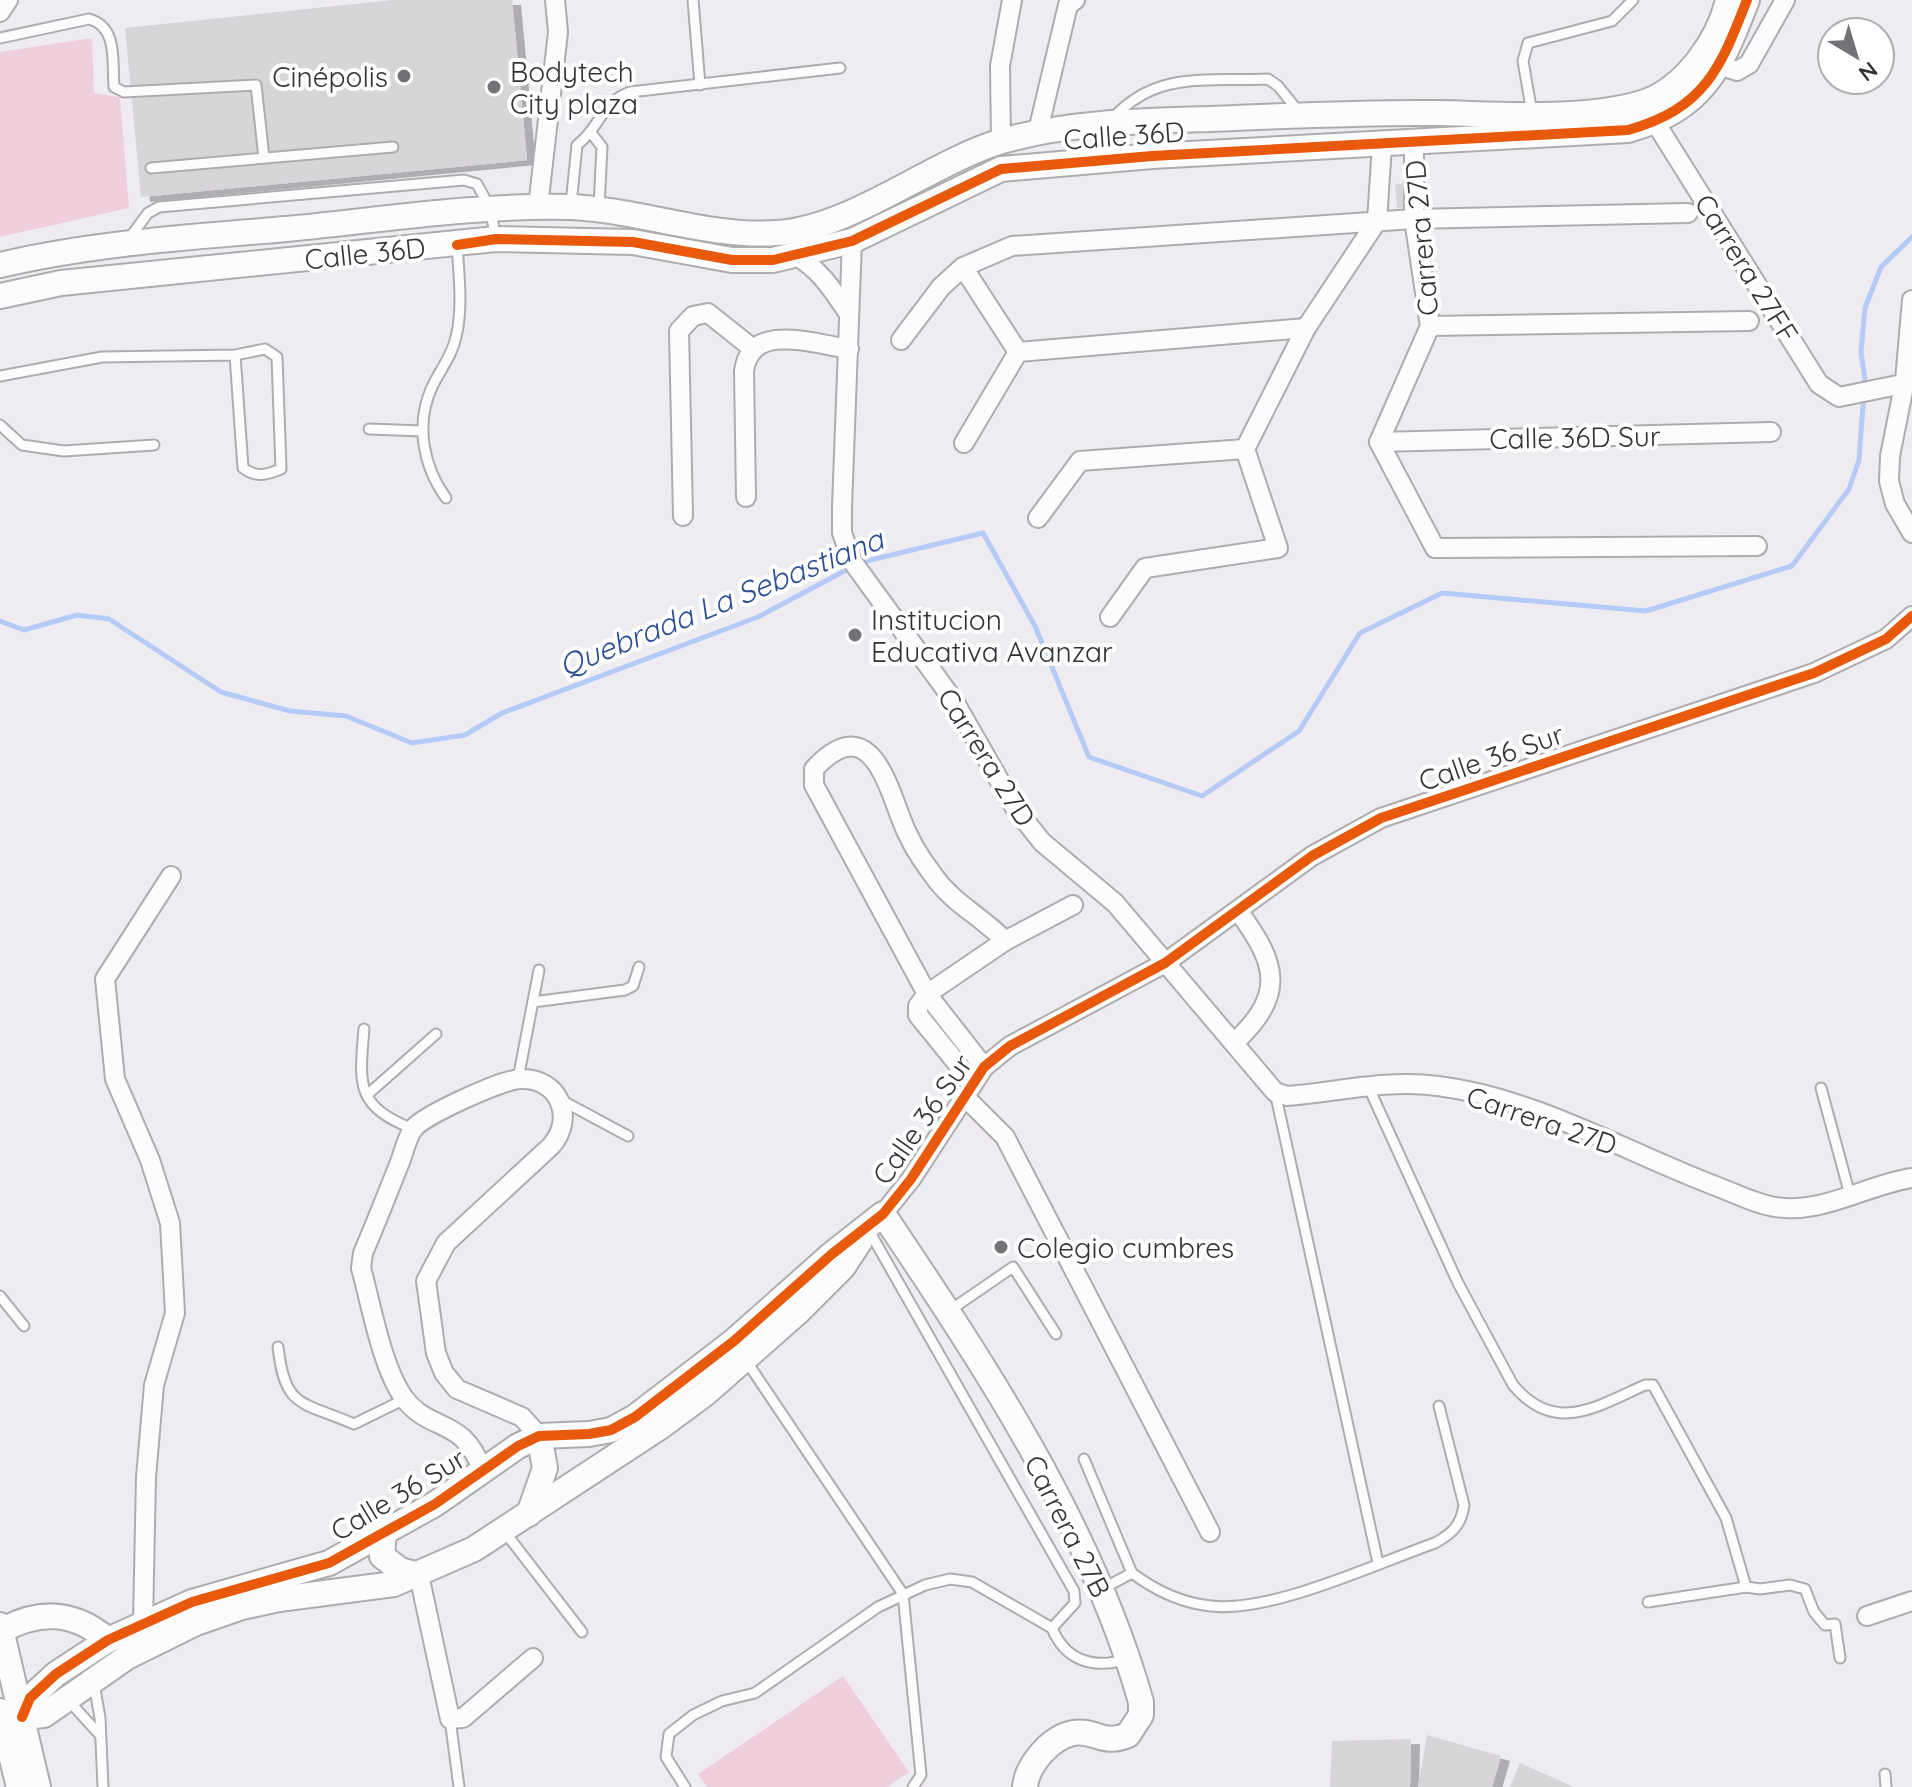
<svg xmlns="http://www.w3.org/2000/svg" width="1912" height="1787" viewBox="0 0 1912 1787" font-family="Quicksand,sans-serif">
<style>
.green{fill:#f0cfdd}
.lines{fill:none;stroke-linecap:round;stroke-linejoin:round}
.stream{stroke:#b5cbf7;stroke-width:5}
.building{fill:#d8d5d9;filter:url(#shadow)}
.lane-casing{stroke:#aeacaf;stroke-width:13}
.street-casing{stroke:#aeacaf;stroke-width:22}
.secondary-casing{stroke:#aeacaf;stroke-width:28}
.lane{stroke:#fdfcfd;stroke-width:9}
.street{stroke:#fdfcfd;stroke-width:18}
.secondary{stroke:#fdfcfd;stroke-width:24}
.cycleway-casing{stroke:#fff;stroke-width:15}
.cycleway{stroke:#e8590c;stroke-width:10}
.poi-dot{fill:#747276;stroke:#fff;stroke-width:3}
.labels{text-anchor:middle;dominant-baseline:central;stroke-width:8;stroke-linejoin:round;paint-order:stroke}
.poi-label{font-size:28px;fill:#323134;stroke:#fff;text-anchor:start}
.street-label{font-size:28px;fill:#323134;stroke:#fff}
.water-label{font-size:30px;font-style:italic;fill:#294e94;stroke:#fff}
</style>
<defs>
<filter id="shadow"><feDropShadow dx="9" dy="5" stdDeviation="0" flood-color="#0004"/></filter>
</defs>
<rect width="100%" height="100%" fill="#efecf1"/>
<g class="green">
<polygon points="92,38 94,93 120,97 129,208 0,237 0,52"/>
<polygon points="843,1676 909,1772 887,1787 707,1787 698,1774"/>
</g>
<g class="lines">
<g class="stream">
<polyline points="858,563 983,533 1035,626 1089,757 1202,796 1299,731 1360,633 1442,593 1646,611 1792,566 1849,489 1859,460 1865,379 1861,352 1865,308 1881,267 1912,237"/>
<polyline points="0,621 24,630 77,615 109,619 221,692 290,711 346,716 412,743 465,735 502,713 758,617 850,568"/>
</g>
</g>
<g class="building">
<polygon points="393,0 512,0 527,160 141,197 125,28"/>
<polygon points="1410,183 1411,207 1397,208 1395,184"/>
<polygon points="1427,1735 1501,1756 1492,1787 1418,1787"/>
<polygon points="1411,1739 1410,1787 1330,1787 1332,1741"/>
<polygon points="1520,1763 1574,1787 1510,1787"/>
</g>
<g class="lines">
<g class="lane-casing">
<g id="lane">
<polyline points="693,0 700,85"/>
<path d="M0,38L89,19C118,27 112,60 114,87L124,92L256,85L264,158"/>
<polyline points="1532,113 1523,61 1528,43 1612,21 1633,0"/>
<path d="M1113,118C1157,70 1207,82 1268,79L1278,86L1299,112"/>
<polyline points="592,134 602,147 599,207"/>
<polyline points="151,168 393,147"/>
<path d="M571,204L577,145C601,127 600,103 630,92L840,68"/>
<polyline points="128,240 148,213 159,207 464,180 477,184 490,208 496,239"/>
<path d="M0,376L102,357L235,355L265,349L277,357L281,469C266,475 257,478 243,468L235,355"/>
<polyline points="0,425 22,445 64,451 154,445"/>
<polyline points="369,429 423,431"/>
<path d="M446,498C423,466 415,424 432,387C440,370 452,356 456,337C463,308 459,275 457,245"/>
<polyline points="533,1002 625,990 633,986 639,967"/>
<path d="M364,1029C359,1086 356,1106 413,1129"/>
<polyline points="518,1079 539,970"/>
<path d="M1368,1086L1458,1283L1513,1385C1555,1435 1596,1407 1645,1385H1653L1726,1518L1746,1587"/>
<polyline points="1821,1088 1850,1195"/>
<polyline points="1275,1092 1378,1563"/>
<polyline points="367,1095 436,1034"/>
<polyline points="561,1100 628,1136"/>
<path d="M868,1229L1074,1591L1075,1603L1052,1628C1065,1660 1092,1669 1124,1660"/>
<polyline points="0,1296 24,1326"/>
<polyline points="949,1311 1013,1267 1056,1334"/>
<path d="M278,1347C285,1409 301,1401 354,1424L405,1399"/>
<polyline points="747,1362 903,1594 921,1775 913,1787"/>
<polyline points="1084,1459 1132,1573"/>
<polyline points="504,1531 582,1632"/>
<path d="M1102,1589L1132,1573C1156,1591 1181,1603 1211,1606C1272,1613 1375,1564 1435,1543C1453,1533 1461,1525 1464,1505L1439,1406"/>
<polyline points="1648,1602 1746,1587 1760,1589 1790,1585 1805,1589 1814,1612 1825,1625 1835,1624 1840,1658"/>
<polyline points="94,1683 100,1718 103,1787"/>
<polyline points="69,1701 99,1734"/>
<polyline points="450,1719 459,1787"/>
<polyline points="1885,1774 1886,1787"/>
<polyline points="685,1787 666,1757 669,1734 693,1715 722,1701 755,1693 878,1607 925,1585 950,1579 972,1582 1052,1628"/>
</g>
</g>
<g class="street-casing">
<g id="street">
<polyline points="0,12 8,0"/>
<polyline points="1721,66 1737,71 1749,64 1785,0"/>
<polyline points="1655,122 1819,384 1839,397 1912,382"/>
<polyline points="1037,135 1068,5 1075,0"/>
<polyline points="1001,141 1000,66 1012,0"/>
<polyline points="1414,143 1414,219 1430,326 1379,442 1435,548 1757,546"/>
<polyline points="538,207 558,32 555,0"/>
<path d="M852,241L842,507V533L852,561L954,701L1015,808L1042,842L1115,903L1275,1092L1287,1096C1337,1092 1387,1079 1438,1086C1535,1098 1624,1151 1713,1185C1732,1192 1751,1202 1770,1206C1819,1217 1865,1185 1912,1178"/>
<path d="M796,256C821,270 833,291 849,314"/>
<polyline points="963,267 1018,352 1306,328"/>
<polyline points="1912,300 1905,381 1890,456 1889,481 1895,504 1912,533"/>
<polyline points="1430,326 1749,321"/>
<polyline points="901,340 941,287 963,267 1012,246 1414,219 1688,213"/>
<polyline points="1379,442 1771,432"/>
<polyline points="964,443 1018,352"/>
<path d="M746,497L744,371C751,321 814,344 849,349"/>
<polyline points="683,516 679,331 693,316 708,313 752,348"/>
<polyline points="1038,518 1080,461 1245,449"/>
<polyline points="1110,617 1145,568 1278,548 1245,449 1306,328 1377,221 1382,145"/>
<path d="M1235,1042C1286,994 1277,964 1239,912"/>
<path d="M984,1067L927,994L814,785V769C865,714 884,772 900,816C907,836 920,858 933,875C954,905 982,916 1005,941"/>
<polyline points="973,1083 918,1015 918,1006 927,994 1005,941 1073,905"/>
<polyline points="965,1097 1005,1137 1210,1532"/>
<polyline points="883,1214 911,1179 984,1067 1010,1046 1165,963 1312,856 1381,818 1814,673 1886,639 1912,616"/>
<path d="M483,1472C463,1415 431,1434 404,1398C382,1368 371,1304 361,1268L363,1253C376,1223 388,1192 400,1162C404,1152 407,1136 414,1128C426,1114 502,1080 520,1079C559,1077 576,1118 551,1146L446,1243L426,1281L436,1353L444,1373L457,1389L522,1417L539,1436"/>
<polyline points="419,1575 450,1719 463,1718 533,1658"/>
<polyline points="1867,1616 1912,1601"/>
<polyline points="143,1623 146,1477 154,1385 175,1313 170,1223 150,1160 115,1079 105,979 171,876"/>
</g>
</g>
<g class="secondary-casing">
<g id="secondary">
<path d="M0,265C98,242 197,237 297,228C387,219 478,205 569,207C636,209 710,238 776,233C851,229 931,162 1002,141C1069,122 1141,121 1210,119C1285,116 1361,112 1437,113C1499,114 1587,121 1645,102C1685,88 1719,40 1728,0"/>
<path d="M0,296L61,283L496,239L633,242L732,260H773L852,241L1001,169L1152,156L1628,130C1705,108 1720,69 1747,0"/>
<polyline points="529,1514 545,1468 539,1436"/>
<polyline points="384,1530 382,1556 400,1570 419,1575"/>
<polyline points="0,1625 38,1787"/>
<path d="M1,1631C40,1609 74,1611 108,1640"/>
<polyline points="0,1711 19,1787"/>
<path d="M22,1717L30,1698L56,1674L108,1640L192,1602L329,1563L435,1504L518,1446L539,1436L589,1434L611,1430L635,1417L734,1341L832,1254L883,1214C985,1366 1091,1525 1141,1702V1715L1128,1735C1102,1746 1095,1729 1073,1733C1050,1738 1027,1765 1025,1787"/>
<polyline points="5,1728 22,1717 44,1715 127,1657 196,1623 242,1607 279,1599 394,1584 474,1549 660,1427 706,1393 798,1312 843,1267 860,1241"/>
</g>
</g>
<use href="#lane" class="lane"/>
<use href="#street" class="street"/>
<use href="#secondary" class="secondary"/>
<g class="cycleway-casing">
<g id="cycleway">
<path d="M457,245L496,239L633,242L732,260H773L852,241L1001,169L1152,156L1628,130C1705,108 1720,69 1747,0"/>
<polyline points="22,1717 30,1698 56,1674 108,1640 192,1602 329,1563 435,1504 518,1446 539,1436 589,1434 611,1430 635,1417 734,1341 832,1254 883,1214 911,1179 984,1067 1010,1046 1165,963 1312,856 1381,818 1814,673 1886,639 1912,616"/>
</g>
</g>
<use href="#cycleway" class="cycleway"/>
</g>
<g class="poi-dot">
<circle cx="404" cy="76" r="8"/>
<circle cx="494" cy="87" r="8"/>
<circle cx="855" cy="635" r="8"/>
<circle cx="1001" cy="1247" r="8"/>
</g>
<g class="labels">
<g class="poi-label">
<text x="510" y="71">Bodytech<tspan x="510" dy="32">City plaza</tspan></text>
<text x="388" y="76" text-anchor="end">Cinépolis</text>
<text x="871" y="619">Institucion<tspan x="871" dy="32">Educativa Avanzar</tspan></text>
<text x="1017" y="1247">Colegio cumbres</text>
</g>
<g class="street-label">
<text transform="translate(1124 135) rotate(-4)">Calle 36D</text>
<text transform="translate(1421 238) rotate(-95)">Carrera 27D</text>
<text transform="translate(365 253) rotate(-6)">Calle 36D</text>
<text transform="translate(1747 268) rotate(58)">Carrera 27FF</text>
<text transform="translate(1575 437) rotate(-1)">Calle 36D Sur</text>
<text transform="translate(987 757) rotate(58)">Carrera 27D</text>
<text transform="translate(1491 757) rotate(-19)">Calle 36 Sur</text>
<text transform="translate(922 1119) rotate(-55)">Calle 36 Sur</text>
<text transform="translate(1542 1120) rotate(19)">Carrera 27D</text>
<text transform="translate(398 1494) rotate(-31)">Calle 36 Sur</text>
<text transform="translate(1068 1526) rotate(63)">Carrera 27B</text>
</g>
<g class="water-label">
<text transform="translate(721 602) rotate(-22)">Quebrada La Sebastiana</text>
</g>
</g>
<g transform="translate(1856 56) rotate(142)"><circle r="38" fill="#ffffff" stroke="#adadae" stroke-width="2"/>
<path d="M0-6L14 30L0 20L-14 30Z" fill="#747276"/>
<text y="-12" font-size="22" font-weight="bold" text-anchor="middle" fill="#323134">N</text>
</g>
</svg>
